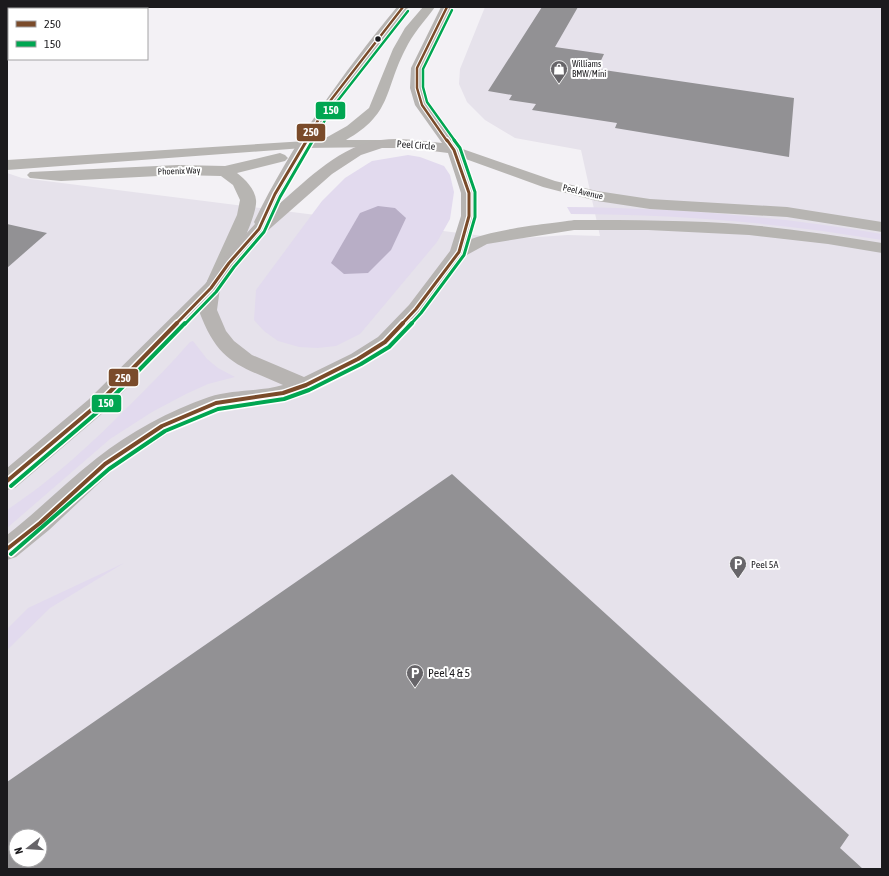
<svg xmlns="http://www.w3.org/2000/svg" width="889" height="876" viewBox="0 0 889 876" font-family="'Asap Condensed',sans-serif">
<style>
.built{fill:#e6e2eb;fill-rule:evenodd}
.green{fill:#e2daee}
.water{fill:#b8aec6}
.building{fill:#929194;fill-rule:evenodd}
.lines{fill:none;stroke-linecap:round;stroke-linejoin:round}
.street{fill:#b7b5b2;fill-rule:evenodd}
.secondary{fill:#b7b4b2;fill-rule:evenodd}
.bus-1-far2-casing{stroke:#fff;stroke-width:4.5}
.bus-1-far1-casing{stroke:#fff;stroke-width:5.5}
.bus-1-casing{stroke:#fff;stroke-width:7}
.bus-2-far2-casing{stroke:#fff;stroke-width:4.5}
.bus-2-far1-casing{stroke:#fff;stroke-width:5.5}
.bus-2-casing{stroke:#fff;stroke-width:7}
.bus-1-far2{stroke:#7a4b2a;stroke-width:2.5}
.bus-1-far1{stroke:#7a4b2a;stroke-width:3}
.bus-1{stroke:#7a4b2a;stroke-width:4}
.bus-2-far2{stroke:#00a651;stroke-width:2.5}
.bus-2-far1{stroke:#00a651;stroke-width:3}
.bus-2{stroke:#00a651;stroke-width:4}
.bus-dot{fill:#1b1a1d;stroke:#fff;stroke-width:1.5}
.labels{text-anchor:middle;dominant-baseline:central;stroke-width:4;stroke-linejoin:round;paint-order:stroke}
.far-poi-label{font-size:9px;fill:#1b1a1d;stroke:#fff;text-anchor:start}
.far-street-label{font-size:9px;fill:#1b1a1d;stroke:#fff}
.street-label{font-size:10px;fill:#1b1a1d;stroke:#fff}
.poi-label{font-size:10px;fill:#1b1a1d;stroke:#fff;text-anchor:start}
.near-poi-label{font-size:12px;fill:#1b1a1d;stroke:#fff;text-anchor:start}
.line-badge{stroke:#fff;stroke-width:1.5}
.badge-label{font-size:11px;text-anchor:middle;font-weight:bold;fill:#fff}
</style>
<rect width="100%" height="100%" fill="#f3f1f5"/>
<path class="built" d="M485,7H882V869H7V173L22,178L507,239L568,235L600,236L581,150L515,138L485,120L467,102L459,84L460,69ZM16,836H40V860H16Z"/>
<g class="green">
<polygon points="408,155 420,157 444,166 450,175 454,192 450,219 437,242 360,334 336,346 317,348 299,347 278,341 264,331 254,320 256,290 322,201 345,178 372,161"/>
<path d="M567,207C673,208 777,216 882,234V240C779,223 675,214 571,214Z"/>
<path d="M193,341L207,359L218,368L235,377L208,384L186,394L152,412L110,439L7,528V510C55,478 92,443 133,402C152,383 172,363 190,342Z"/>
<polygon points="124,563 50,608 7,650 7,629 28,608"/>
</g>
<polygon class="water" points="378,206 395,208 406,218 391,250 368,273 344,274 331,263 360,213"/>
<g class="building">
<polygon points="542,7 578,7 555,47 604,54 597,69 794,98 789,157 615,128 617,123 532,110 536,104 509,100 512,95 488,91"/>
<polygon points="7,224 47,233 7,268"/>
<path d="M452,474L849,835L840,848L863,869H7V782ZM16,836H40V860H16Z"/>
</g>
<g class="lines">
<g class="street">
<path d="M423,7H435C424,22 413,33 405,50C384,91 392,114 346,140H381L386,141L388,144L386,147L303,148L7,170V160L322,140L347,126L369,108L393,49L405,28Z"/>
<polygon points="454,146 555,181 597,191 650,199 787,207 882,222 882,232 787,217 650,209 597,201 543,187 449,153 447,150 449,147"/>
<path d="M280,153L285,155L288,158L285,161L237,173C245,179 255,189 256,200C258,215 232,265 225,281L222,285L216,287L210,285L207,281L237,215L240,200L233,185L221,176L178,175L61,181L30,178L27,175L30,172L178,165L225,166Z"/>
<path d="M574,220C633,220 691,220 750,225C794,229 838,236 882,243V253L828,244L749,235L648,230H574L487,244L465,256L459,257L453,256L450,252C465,231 548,224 574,220Z"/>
</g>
<path class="secondary" d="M397,7H409L332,110L299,164L279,204C308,179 341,145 381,140C401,137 422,141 442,143L415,105L410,88L411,68L441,7H453L423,68L424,88L429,105L461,150L477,193V216L468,252L423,313L392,347L365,364L313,390L283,401L218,410L170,432L113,470L49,530L16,557L7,560V535C38,511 66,482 97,458C130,432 169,411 209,397C233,389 259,392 283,385C237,365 218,362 199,311L104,412L15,488L7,490V468L88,400L205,284L223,259L255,224L254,222C292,144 342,74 397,7ZM382,148H409L448,153L461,193V216L450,251L409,305L378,337L351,354L304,377L252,355L234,341L226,331L217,310L220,288L235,267L265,233L332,174L361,155Z"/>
<g class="bus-1-far2-casing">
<g id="bus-1-far2">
<polyline points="447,7 417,68 417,88 422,105 447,141"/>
<polyline points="306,141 327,105 403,7"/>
</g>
</g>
<g class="bus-1-far1-casing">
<g id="bus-1-far1">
<polyline points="176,324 211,288 229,263 259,229 275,194 307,140"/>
<polyline points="402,324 416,309 459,252 469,216 469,193 454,150 447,140"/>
</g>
</g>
<g class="bus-1-casing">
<g id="bus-1">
<polyline points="7,481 96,406 177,323"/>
<polyline points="7,549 40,523 105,464 162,426 216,403 283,393 306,385 358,359 385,342 403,323"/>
</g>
</g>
<g class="bus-2-far2-casing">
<g id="bus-2-far2">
<polyline points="452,10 423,69 423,87 427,102 455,141"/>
<polyline points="313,141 332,108 408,11"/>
</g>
</g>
<g class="bus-2-far1-casing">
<g id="bus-2-far1">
<polyline points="185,324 216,292 234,267 264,232 280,197 313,140"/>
<polyline points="411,324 421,313 464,255 475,217 475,192 460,148 454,140"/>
</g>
</g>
<g class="bus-2-casing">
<g id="bus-2">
<polyline points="11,486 100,410 185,323"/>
<polyline points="11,554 109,469 165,431 218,409 284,399 309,390 361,364 389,347 412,323"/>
</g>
</g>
<use href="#bus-1-far2" class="bus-1-far2"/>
<use href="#bus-1-far1" class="bus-1-far1"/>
<use href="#bus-1" class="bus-1"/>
<use href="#bus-2-far2" class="bus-2-far2"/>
<use href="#bus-2-far1" class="bus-2-far1"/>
<use href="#bus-2" class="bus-2"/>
</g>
<defs>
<g id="shop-pin" transform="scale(0.9)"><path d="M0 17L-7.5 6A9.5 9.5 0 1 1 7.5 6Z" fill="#676569" stroke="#fff"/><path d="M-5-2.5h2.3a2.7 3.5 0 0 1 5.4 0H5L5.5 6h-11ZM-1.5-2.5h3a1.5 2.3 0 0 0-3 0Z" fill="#fff"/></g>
<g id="parking-pin" transform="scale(0.9)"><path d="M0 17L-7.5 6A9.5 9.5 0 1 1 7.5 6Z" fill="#676569" stroke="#fff"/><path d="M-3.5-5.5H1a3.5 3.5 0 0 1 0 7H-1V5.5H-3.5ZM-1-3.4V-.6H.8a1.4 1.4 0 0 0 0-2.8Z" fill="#fff"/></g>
</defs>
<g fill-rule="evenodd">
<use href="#shop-pin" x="559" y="69"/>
<use href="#parking-pin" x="738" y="564"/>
<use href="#parking-pin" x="415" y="673"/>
</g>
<circle class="bus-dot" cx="378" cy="39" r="3.5"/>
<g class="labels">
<g class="far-poi-label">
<text x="572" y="64">Williams<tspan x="572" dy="10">BMW/Mini</tspan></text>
</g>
<g class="far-street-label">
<text transform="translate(179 171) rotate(-2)">Phoenix Way</text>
<text transform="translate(583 192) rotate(13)">Peel Avenue</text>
</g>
<g class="street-label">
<text transform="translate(416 145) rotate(4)">Peel Circle</text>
</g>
<g class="poi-label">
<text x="751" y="564">Peel 5A</text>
</g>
<g class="near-poi-label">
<text x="428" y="673">Peel 4 &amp; 5</text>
</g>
</g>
<g class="line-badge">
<rect x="315" y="101" width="31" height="19" rx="4" fill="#00a651"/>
<rect x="296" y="123" width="30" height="19" rx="4" fill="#7a4b2a"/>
<rect x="108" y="368" width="31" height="19" rx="4" fill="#7a4b2a"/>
<rect x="91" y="394" width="31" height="19" rx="4" fill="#00a651"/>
</g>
<g class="badge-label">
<text x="331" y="114">150</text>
<text x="311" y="136">250</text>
<text x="123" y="382">250</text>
<text x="106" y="407">150</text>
</g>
<rect width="889" height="876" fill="none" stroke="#1b1a1d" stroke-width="16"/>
<rect x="8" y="8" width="140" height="52" fill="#ffffff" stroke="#a4a3a5"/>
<rect x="16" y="21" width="20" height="6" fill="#7a4b2a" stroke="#a4a3a5"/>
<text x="44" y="28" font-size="12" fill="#1b1a1d">250</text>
<rect x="16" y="41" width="20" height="6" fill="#00a651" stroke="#a4a3a5"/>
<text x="44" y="48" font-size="12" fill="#1b1a1d">150</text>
<g transform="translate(28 848) rotate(253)"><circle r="19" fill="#ffffff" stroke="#a4a3a5"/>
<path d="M0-3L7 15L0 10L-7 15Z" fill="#676569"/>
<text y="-6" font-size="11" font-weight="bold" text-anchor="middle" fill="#1b1a1d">N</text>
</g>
</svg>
